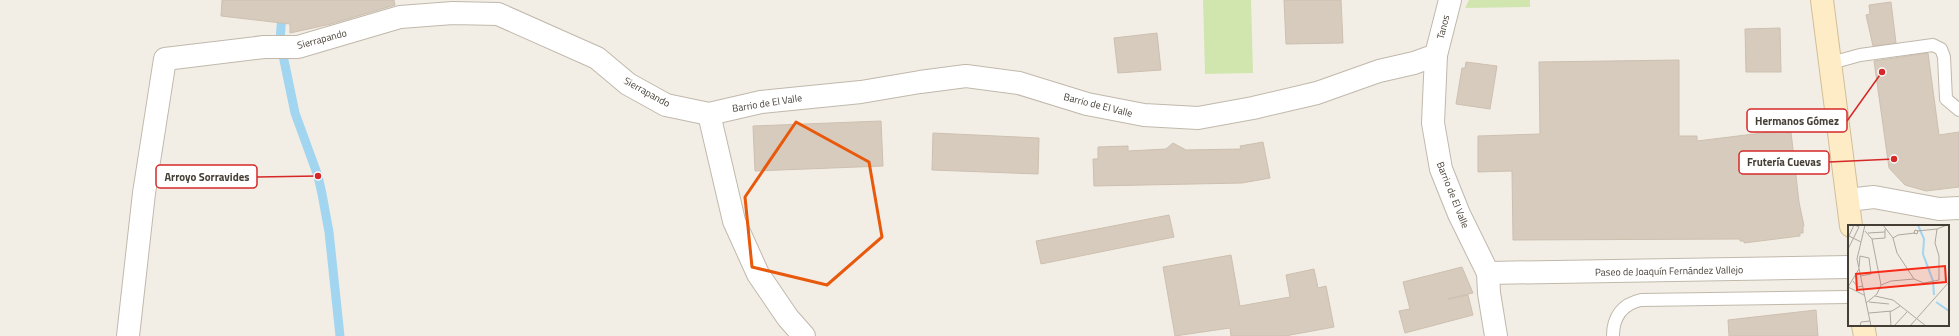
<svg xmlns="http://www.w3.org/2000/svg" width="1959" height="336" viewBox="0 0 1959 336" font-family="'Titillium Web',sans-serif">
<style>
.green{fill:#d1e6af}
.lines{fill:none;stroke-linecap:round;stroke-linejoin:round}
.stream{stroke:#a2d5ef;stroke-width:9}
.building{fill:#d7cbbe;stroke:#cec0af}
.lane-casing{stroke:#c1b8ab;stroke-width:14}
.street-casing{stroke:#c1b8ab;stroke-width:24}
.secondary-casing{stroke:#d2be96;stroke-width:24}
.lane{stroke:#fff;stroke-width:12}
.street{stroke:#fff;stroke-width:22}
.secondary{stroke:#fdecc5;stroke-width:22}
.marked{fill:none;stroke:#e8590c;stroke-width:3;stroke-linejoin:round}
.labels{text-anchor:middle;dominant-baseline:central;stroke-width:3;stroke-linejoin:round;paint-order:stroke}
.street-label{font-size:10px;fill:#453e35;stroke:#fff}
.inset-river{fill:none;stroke:#a2d5ef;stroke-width:2}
.inset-road{fill:none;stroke:#ada89f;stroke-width:1}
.view{fill:#f62c19;fill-opacity:0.15;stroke:#f62c19;stroke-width:2}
.inset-edge{fill:none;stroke:#453e35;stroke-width:2}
.leader{fill:none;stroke:#d62828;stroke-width:1.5}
.callout-dot{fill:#d62828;stroke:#fff;stroke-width:1.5}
.callout{fill:#fff;stroke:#d62828;stroke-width:1.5}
.callout-label{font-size:11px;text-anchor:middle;font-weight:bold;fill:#453e35}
</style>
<rect width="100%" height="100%" fill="#f2eee6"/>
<g class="green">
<polygon points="1203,0 1251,0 1253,73 1205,74"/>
<polygon points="1469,0 1530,0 1530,7 1465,8"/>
</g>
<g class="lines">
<polyline class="stream" points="283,0 280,41 295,113 318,176 322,194 329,232 340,336"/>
</g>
<g class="building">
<polygon points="222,0 394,0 395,5 331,24 290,33 290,24 221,16"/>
<polygon points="1284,0 1341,0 1343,43 1286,44"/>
<polygon points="1891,2 1896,43 1873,46 1866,15 1870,14 1869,5"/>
<polygon points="1780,28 1781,72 1746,72 1745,29"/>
<polygon points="1157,33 1161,70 1118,73 1114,38"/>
<polygon points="1928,53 1939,135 1959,132 1959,187 1926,191 1905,185 1889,168 1874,61"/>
<polygon points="1679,60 1679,136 1697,136 1697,141 1787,130 1787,133 1791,132 1799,202 1804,226 1803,226 1803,233 1800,233 1800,236 1744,243 1744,241 1740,241 1740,239 1513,240 1512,171 1478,172 1478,136 1540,134 1539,62"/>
<polygon points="1466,62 1497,66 1490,109 1456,104 1462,68 1465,68"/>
<polygon points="881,121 883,166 755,171 753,126"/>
<polygon points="933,133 1039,138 1038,174 932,170"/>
<polygon points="1263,142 1270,178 1242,183 1094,186 1093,159 1098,159 1098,147 1128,146 1128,151 1166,149 1173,143 1186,150 1241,149 1240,146"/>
<polygon points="1169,215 1174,237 1041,264 1036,241"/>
<polygon points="1231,255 1240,306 1290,297 1286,275 1314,269 1318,288 1326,286 1334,327 1285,336 1231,336 1230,328 1175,336 1163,267"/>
<polygon points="1462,267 1473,293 1448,299 1468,295 1473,315 1405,333 1399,311 1410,309 1403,282"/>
<polygon points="1816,310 1818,336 1729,336 1728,320"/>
</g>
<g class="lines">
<g class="lane-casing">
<g id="lane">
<polyline points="1831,63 1860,55 1933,45 1941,49 1944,57 1946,99 1959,110"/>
<path d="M1613,336C1613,317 1622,304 1641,300L1849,297"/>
</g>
</g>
<g class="street-casing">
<g id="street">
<polyline points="1450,0 1436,55 1433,123 1441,169 1459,214 1488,273 1489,293 1496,336"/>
<polyline points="709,114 734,221 758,274 788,318 804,336"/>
<polyline points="1848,200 1874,197 1939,209 1959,208"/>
<polyline points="1488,273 1849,267"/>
<polyline points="128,336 144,193 165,59 264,47 298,47 400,17 453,13 498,14 597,58 628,84 666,105 709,114 761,102 861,92 920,82 966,76 1019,83 1087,104 1144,115 1198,118 1253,108 1317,93 1379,71 1414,63 1436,55"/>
</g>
</g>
<g class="secondary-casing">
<g id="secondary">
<polyline points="1822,0 1851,226"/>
<polyline points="1863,325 1865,336"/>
</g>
</g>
<use href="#lane" class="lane"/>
<use href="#street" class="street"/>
<use href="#secondary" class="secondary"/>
</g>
<path class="marked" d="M796,122L869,162L882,237L827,285L752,267L745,197Z"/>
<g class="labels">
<g class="street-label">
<text transform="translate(1443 27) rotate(-76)">Tanos</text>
<text transform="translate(322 39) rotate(-15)">Sierrapando</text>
<text transform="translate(647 92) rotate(29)">Sierrapando</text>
<text transform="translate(767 103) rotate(-9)">Barrio de El Valle</text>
<text transform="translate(1098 105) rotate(14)">Barrio de El Valle</text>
<text transform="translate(1453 195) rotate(68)">Barrio de El Valle</text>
<text transform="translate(1669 271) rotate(-1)">Paseo de Joaquín Fernández Vallejo</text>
</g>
</g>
<g transform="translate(1848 225)">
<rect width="101" height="101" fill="#f2eee6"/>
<path class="inset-river" d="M70,0L76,14L75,29L85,56L86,70M88,77L101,86"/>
<path class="inset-road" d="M17,0L9,34L23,101M35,0L45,13L49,28L66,54M67,5L70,6L69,9L66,8ZM17,6L24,14L33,60L29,69L18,78M69,6L89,4L99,0M20,8L37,7V4M1,11L13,17M0,13L6,0M45,13L50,10L67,8M24,14L37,13V7M0,24L11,2L7,0M11,42L12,31L21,33L23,49L12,51M66,54L76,58L91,55V31L87,18L89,4M5,56L10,62L15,61M33,60L43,56L66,54M0,62L11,44M0,62L16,70M27,71L45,75L78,101M21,77L41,79M42,86L43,101M21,88L44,86L52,81M12,101L13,97L22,96M46,101L59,87M62,101L101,57"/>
<path class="view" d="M97,41L98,57L9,65L8,49Z"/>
<rect width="101" height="101" class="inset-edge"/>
</g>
<path class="leader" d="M1882 72L1847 121M1894 159L1829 162M318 176L257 177"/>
<g class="callout-dot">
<circle cx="1882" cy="72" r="4"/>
<circle cx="1894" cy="159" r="4"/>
<circle cx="318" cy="176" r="4"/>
</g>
<g class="callout">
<rect x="1747" y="109" width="100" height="23" rx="4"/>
<rect x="1739" y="151" width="90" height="23" rx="4"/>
<rect x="156" y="165" width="101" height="23" rx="4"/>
</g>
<g class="callout-label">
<text x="1797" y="125">Hermanos Gómez</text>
<text x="1784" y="166">Frutería Cuevas</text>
<text x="207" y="181">Arroyo Sorravides</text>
</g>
</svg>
